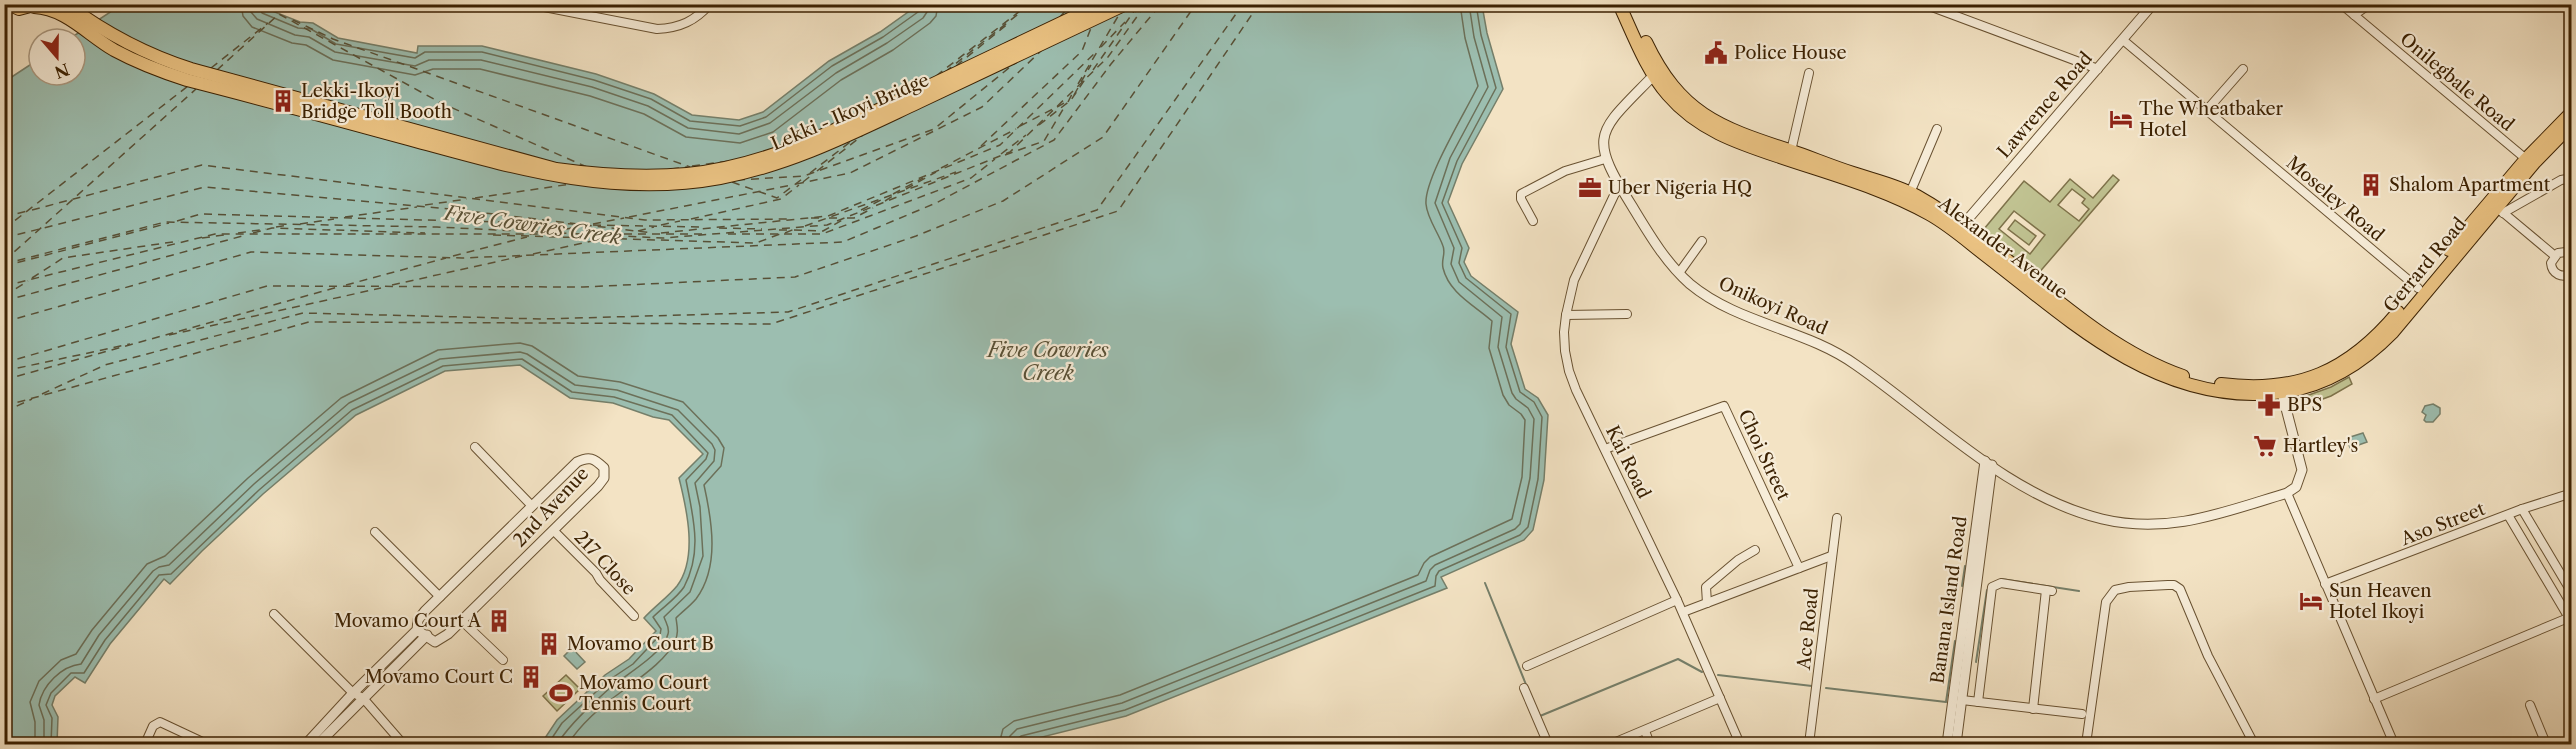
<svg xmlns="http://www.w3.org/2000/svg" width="2576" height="749" viewBox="0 0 2576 749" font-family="'Libre Caslon Text',serif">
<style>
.green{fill:#c0c291;stroke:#7e724a;stroke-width:1.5;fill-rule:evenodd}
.water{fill:#9cbeb0;stroke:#757f6a;stroke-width:1.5}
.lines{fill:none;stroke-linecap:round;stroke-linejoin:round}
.shore{stroke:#6c7059;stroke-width:1.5}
.stream{stroke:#757f6a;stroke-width:2}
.ferry{stroke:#585036;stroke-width:1.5;stroke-dasharray:8 6;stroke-linecap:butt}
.minor-casing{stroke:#695232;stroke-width:10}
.tertiary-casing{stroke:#695232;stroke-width:11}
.primary-casing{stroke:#3b2102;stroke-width:14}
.minor{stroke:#f7edd9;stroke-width:8}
.tertiary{stroke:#f7edd9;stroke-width:9}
.primary{stroke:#eac282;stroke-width:12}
.labels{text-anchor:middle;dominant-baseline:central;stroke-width:4.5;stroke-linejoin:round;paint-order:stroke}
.poi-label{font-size:18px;fill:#3b2102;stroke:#f7edd9;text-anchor:start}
.street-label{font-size:18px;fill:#3b2102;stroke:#f7edd9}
.water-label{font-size:20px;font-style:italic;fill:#585036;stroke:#f7edd9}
</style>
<rect width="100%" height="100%" fill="#f3e3c4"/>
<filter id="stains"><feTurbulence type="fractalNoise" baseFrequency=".00333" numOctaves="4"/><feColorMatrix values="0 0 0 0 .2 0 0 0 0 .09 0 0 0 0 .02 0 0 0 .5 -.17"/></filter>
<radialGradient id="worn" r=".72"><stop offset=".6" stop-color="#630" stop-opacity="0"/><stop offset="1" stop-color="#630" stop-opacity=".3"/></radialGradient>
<g class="green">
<path d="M2113,175L2119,180L2037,275L1986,236L1984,229L2024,181L2050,202L2070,179L2093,198ZM2072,189L2085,199L2082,203L2089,209L2079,221L2058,205ZM2014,211L2045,235L2030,254L1999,229Z"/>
<polygon points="2015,220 2036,236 2029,245 2008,229"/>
<polygon points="2349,377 2352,384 2331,396 2309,404 2306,396 2331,387"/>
<polygon points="566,675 580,689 557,711 543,696"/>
</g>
<g class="water">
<path d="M196,4L202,6L204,4L257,5L300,22L313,23L338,38L417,53L418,46H482L596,74L654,94L692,115L739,120L763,112L829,61L880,32L918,5H1482L1487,33L1503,89L1462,164L1448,202L1469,248L1464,262L1471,276L1518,312L1511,344L1525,389L1538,398L1548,415L1544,480L1533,530L1524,540L1441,577L1447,588L1126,716L1022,742V744H541L557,720L605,675L629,659L656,631L644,618C654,607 668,597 677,586C698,558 687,510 679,478L703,454L669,420L653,417L613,403L570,398L520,365L445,371L356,415L263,494L202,551L170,584L164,579L110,644L85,683L75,677L55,696L52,705L58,717L57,744H5L4,82L39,59V75H75V39H69L121,5Z"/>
<polygon points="2433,404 2440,408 2440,414 2433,422 2426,422 2424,420 2426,415 2422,412 2425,406"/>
<polygon points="2363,433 2367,442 2350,448 2347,438"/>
<polygon points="572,648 585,662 577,669 564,656"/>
</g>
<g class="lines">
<g class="shore">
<polyline points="241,4 243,16 252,27 292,43 306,45 333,60 415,75 433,69 480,69 590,96 644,114 686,137 740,143 773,132 841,80 893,50 930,23 936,16 938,4"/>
<polyline points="250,4 251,12 257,19 295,35 309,37 335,52 415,66 429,60 481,60 592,87 648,106 688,128 739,134 770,123 836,73 887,43 923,18 927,12 929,4"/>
<polyline points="257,4 262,13 298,28 311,29 336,44 415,58 425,52 482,52 594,80 651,99 690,121 740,126 766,117 832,66 883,37 918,12 921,4"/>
<path d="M35,744V722L30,702L39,681L61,660L76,654L92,630L147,564L165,556L248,478L341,398L438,350L520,343L532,346L578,376L620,382L683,402L718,438L724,448L721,466L704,485C712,521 720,567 696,599C690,606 682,612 676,618C677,626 679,633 675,641C666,661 638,679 621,692C602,705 580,725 568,744"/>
<path d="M44,744V720L39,705C42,685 62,666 81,664L99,635L153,571L159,567L169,565L254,484L349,403L440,359L520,352L527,354L575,385L617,390L678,410L712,444L715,450L714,461L695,483L700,507L703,556L690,592L664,617C666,623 670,628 668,634C664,653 624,676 611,687C591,705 571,723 557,744"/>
<path d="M51,744L52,718L46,705L51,693L71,673H84L105,640L159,575L171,574L259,490L352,410L443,366L522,359L572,392L614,397L672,415L708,453L706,459L686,480C693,517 703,551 684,587C677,598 663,607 653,617L661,629L660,635L633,664L609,680L562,723L548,744"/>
<path d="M999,744L1003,729L1014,721L1120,695L1418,575L1424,563L1430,557L1512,519L1522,477L1525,420L1521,414L1509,405L1503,395L1489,348L1492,321C1474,305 1449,293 1443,268C1441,260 1446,253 1443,246C1438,232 1427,218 1426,204C1424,179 1466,111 1478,86L1465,38L1460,4"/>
<polyline points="1008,744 1010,736 1017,729 1122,703 1426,581 1430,570 1435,565 1515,529 1520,524 1530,478 1534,419 1528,408 1516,399 1512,393 1498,347 1502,317 1459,282 1451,264 1454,248 1435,203 1450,158 1488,87 1474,37 1469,4"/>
<polyline points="1016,744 1017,739 1021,736 1125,710 1435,586 1436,576 1439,571 1520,535 1528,527 1538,479 1542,417 1534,402 1520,392 1506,347 1511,314 1466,278 1459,263 1462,248 1442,203 1457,161 1496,88 1481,35 1476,4"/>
</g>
<g class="stream">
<polyline points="1999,581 2001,579 2079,591"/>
<polyline points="1485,583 1527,687"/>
<polyline points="1962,586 1965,566"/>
<polyline points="1976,662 1987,590 1990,588"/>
<polyline points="1718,675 1812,686"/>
<polyline points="1826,688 1946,702 1955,641"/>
<polyline points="1540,716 1678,659 1702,672"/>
</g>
<g class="ferry">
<polyline points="1019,11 1024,4"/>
<polyline points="1135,12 1143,4"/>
<polyline points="1060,17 1071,4"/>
<polyline points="293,20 333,39 690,167"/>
<polyline points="1101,47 1125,22"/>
<polyline points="956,66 1010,22"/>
<polyline points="211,68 268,23"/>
<polyline points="217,70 279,14 441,103 587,167"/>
<polyline points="1093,70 1139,4"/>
<polyline points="945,72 1031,4"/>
<polyline points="936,76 1029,4"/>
<polyline points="1081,82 1091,65"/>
<polyline points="1078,84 1120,13"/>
<polyline points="1074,95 1079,86"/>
<polyline points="1068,102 1074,90"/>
<polyline points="1057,107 1066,102"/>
<polyline points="1039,125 1071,100 1086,78"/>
<polyline points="1020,126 1053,109"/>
<polyline points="981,146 1082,51 1091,28"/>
<polyline points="1001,154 1026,135"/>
<polyline points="1005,155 1044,141 1065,106"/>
<polyline points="692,166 729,161"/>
<polyline points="941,168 1016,129"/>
<polyline points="671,169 687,167"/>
<polyline points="817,171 863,135"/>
<polyline points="810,173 854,139"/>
<polyline points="737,180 804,176 934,129 1015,63"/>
<polyline points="732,182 777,198 806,176"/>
<polyline points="803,182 813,174"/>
<polyline points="796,184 850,173 982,107 1043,49"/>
<polyline points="906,189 936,172"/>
<polyline points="893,194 923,178"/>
<polyline points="475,198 571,184"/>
<polyline points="885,201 896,194"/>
<polyline points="425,205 467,199"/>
<polyline points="32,210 202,165 645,220 792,219"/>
<polyline points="861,210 881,200"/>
<polyline points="4,217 27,211"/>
<polyline points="345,217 417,207"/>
<polyline points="629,217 792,185"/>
<polyline points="811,218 822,218"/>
<polyline points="829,218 843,218"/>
<polyline points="847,218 854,218 873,208"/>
<polyline points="691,219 781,199 799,185"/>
<polyline points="177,221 201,214 573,224"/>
<polyline points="300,224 334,219"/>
<polyline points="593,224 624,218"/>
<polyline points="593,225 702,227"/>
<polyline points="661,225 680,221"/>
<polyline points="805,226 956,172"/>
<polyline points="276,227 289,225"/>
<polyline points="719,228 762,229"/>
<polyline points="4,229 188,86"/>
<polyline points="779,230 789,230"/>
<polyline points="794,230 823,231 846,218"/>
<polyline points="638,231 654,227"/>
<polyline points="552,232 586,225"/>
<polyline points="238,233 266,229"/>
<polyline points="253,233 272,228 425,233"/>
<polyline points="661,233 828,216 1000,145 1096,52"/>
<polyline points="785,233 797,228"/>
<polyline points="596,234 702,234"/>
<polyline points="728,234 822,234 971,178 995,159"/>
<polyline points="493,235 756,243 780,234"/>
<polyline points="4,238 205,187 460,210 653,233"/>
<polyline points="202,238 224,235"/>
<polyline points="533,254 601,239"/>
<polyline points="453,256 527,237"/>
<polyline points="4,261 196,89"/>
<polyline points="4,264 165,222 437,227 663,238 827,225 1010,152 1108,57 1146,4"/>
<polyline points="4,266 169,223"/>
<polyline points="32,278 63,258 179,241"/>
<polyline points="346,285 446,258"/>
<polyline points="392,285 522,256"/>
<polyline points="4,286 215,234 555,234"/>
<polyline points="4,296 28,281"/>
<polyline points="4,301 246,235"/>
<polyline points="4,322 251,252 462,258 843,242 936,203 1054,140 1111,64 1161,4"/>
<polyline points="169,335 381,288"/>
<polyline points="4,363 267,286 583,287 795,277 916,236 1003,201 1103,137 1196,4"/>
<polyline points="4,371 130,344"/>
<polyline points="4,381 18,376 338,287"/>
<polyline points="42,394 105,365 303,313 542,319 788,312 1097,210 1243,4"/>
<polyline points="4,406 309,322 771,324 1118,211 1259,4"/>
<polyline points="4,412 32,399"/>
</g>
<g class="minor-casing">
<g id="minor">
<path d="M529,4L657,29C680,28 695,21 710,4"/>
<polyline points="1924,4 2098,69"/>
<polyline points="2341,4 2526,159"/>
<polyline points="2410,7 2416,4"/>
<polyline points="2354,15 2370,4"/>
<polyline points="2123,40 2418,288"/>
<polyline points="2206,111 2243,69"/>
<polyline points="1791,151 1809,73"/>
<polyline points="1618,187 1574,280 1566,315 1564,332 1565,351 1569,371 1576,390 1677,600 1740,744"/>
<polyline points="1910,193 1937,129"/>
<polyline points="2500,210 2555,256"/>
<polyline points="2503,213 2561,180 2572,178"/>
<polyline points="1533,221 1521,199 1521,194 1565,171 1605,159"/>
<path d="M2572,255L2566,252L2558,253L2551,263C2552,274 2562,279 2572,273"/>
<polyline points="1679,273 1702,241"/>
<polyline points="1566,315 1627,314"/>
<polyline points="475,447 532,506"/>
<polyline points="1605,449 1724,406 1799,568"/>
<polyline points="2287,493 2394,744"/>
<polyline points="2522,509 2572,593"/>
<polyline points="2508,515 2572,623"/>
<polyline points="554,531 596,573 600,580 634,616"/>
<polyline points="375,532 440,597"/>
<polyline points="2325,584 2522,509 2572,493"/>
<polyline points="1707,603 1706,587 1738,560 1755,550"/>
<polyline points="1683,612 1831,556"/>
<polyline points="274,614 353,693 363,698 403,744"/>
<polyline points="461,620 503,660"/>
<polyline points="1527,666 1677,600"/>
<polyline points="1524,688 1548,744"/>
<polyline points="2374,699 2568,618"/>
<polyline points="1962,700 2082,714"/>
<polyline points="1978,702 1992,587 2001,583 2052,591"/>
<polyline points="2530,705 2546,744"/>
<polyline points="2033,709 2046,590"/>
<polyline points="1645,731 1650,744"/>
<polyline points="145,744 153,726 160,722 207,744"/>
<polyline points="1611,744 1720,698"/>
<polyline points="1809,744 1837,518"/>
<polyline points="2086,744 2106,602 2115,590 2129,587 2168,585 2174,585 2180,589 2208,656 2254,744"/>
<polyline points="2565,744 2572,742"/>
</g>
</g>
<g class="tertiary-casing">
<g id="tertiary">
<path d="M1654,75C1598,133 1586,133 1632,206C1649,234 1666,263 1690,284C1738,324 1806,329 1856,365C1934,419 2008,496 2102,519C2169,535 2224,512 2287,493L2296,487L2302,470L2282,393"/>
<polyline points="1962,226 2153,4"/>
<path d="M306,744L353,693L417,630L418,620L425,611L577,462C589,456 594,458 604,468V478L598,486L448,634L435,642L417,630"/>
<polyline points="318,744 427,635"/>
<polyline points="1947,744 1985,461"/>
<polyline points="1956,744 1992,465"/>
</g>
</g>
<g class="primary-casing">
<g id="primary">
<polyline points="8,4 19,9 38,4"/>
<path d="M66,4C105,33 144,54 191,69L556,169C599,175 643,178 687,174C767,166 837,129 908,96C972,65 1037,35 1101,4"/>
<path d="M1619,4C1633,34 1646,70 1668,95C1698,130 1738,143 1780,157C1830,174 1883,188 1929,214C1949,225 1967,241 1985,255C2066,317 2144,393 2253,394C2309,395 2354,372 2393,332L2535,162L2572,124"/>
<path d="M34,7C65,8 88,35 114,50C138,63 162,72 187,80C261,99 335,119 408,139C511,167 612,198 720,178C791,165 855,132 919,102C988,69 1057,37 1126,4"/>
<path d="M1646,42C1680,113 1718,127 1789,150C1810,157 1831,166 1853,173C1874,180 1897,185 1917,196C2009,248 2083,341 2183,376"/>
<polyline points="2449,250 2526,159 2572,112"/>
<path d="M2221,384C2298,394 2349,371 2398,312"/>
</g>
</g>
<use href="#minor" class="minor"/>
<use href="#tertiary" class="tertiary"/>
<use href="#primary" class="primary"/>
</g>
<defs>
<g id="civic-bare" transform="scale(1.8)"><path d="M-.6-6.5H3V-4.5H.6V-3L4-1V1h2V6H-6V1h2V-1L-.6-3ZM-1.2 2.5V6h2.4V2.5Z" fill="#8f2418" stroke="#f7edd9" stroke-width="2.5" paint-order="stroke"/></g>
<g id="building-bare" transform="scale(1.8)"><path d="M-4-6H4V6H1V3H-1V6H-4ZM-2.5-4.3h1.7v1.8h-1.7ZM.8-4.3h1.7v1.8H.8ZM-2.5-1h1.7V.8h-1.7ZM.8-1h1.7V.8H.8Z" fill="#8f2418" stroke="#f7edd9" stroke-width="2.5" paint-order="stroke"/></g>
<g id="hotel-bare" transform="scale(1.8)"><path d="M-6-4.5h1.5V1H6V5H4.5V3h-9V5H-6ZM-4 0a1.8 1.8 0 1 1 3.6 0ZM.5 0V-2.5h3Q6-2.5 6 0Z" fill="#8f2418" stroke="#f7edd9" stroke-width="2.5" paint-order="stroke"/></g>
<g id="office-bare" transform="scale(1.8)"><path d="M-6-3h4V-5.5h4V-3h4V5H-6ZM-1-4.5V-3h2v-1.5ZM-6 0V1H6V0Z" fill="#8f2418" stroke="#f7edd9" stroke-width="2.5" paint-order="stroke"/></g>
<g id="pharmacy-bare" transform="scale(1.8)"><path d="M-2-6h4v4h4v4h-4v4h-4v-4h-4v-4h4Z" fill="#8f2418" stroke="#f7edd9" stroke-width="2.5" paint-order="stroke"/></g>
<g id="supermarket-bare" transform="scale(1.8)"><path d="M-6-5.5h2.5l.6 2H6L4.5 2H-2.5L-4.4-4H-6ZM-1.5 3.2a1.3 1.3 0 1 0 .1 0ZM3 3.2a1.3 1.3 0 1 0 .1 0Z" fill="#8f2418" stroke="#f7edd9" stroke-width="2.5" paint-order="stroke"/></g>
<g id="stadium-bare" transform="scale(1.8)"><path d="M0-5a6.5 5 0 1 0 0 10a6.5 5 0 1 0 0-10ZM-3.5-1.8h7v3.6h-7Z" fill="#8f2418" stroke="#f7edd9" stroke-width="2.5" paint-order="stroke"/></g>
</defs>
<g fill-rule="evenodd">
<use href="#civic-bare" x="1716" y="53"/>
<use href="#building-bare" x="283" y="101"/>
<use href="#hotel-bare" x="2121" y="119"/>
<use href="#building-bare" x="2371" y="185"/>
<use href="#office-bare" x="1590" y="188"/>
<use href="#pharmacy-bare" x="2269" y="405"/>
<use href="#supermarket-bare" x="2265" y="446"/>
<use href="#hotel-bare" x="2311" y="601"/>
<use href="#building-bare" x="499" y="621"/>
<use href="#building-bare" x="549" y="644"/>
<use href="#building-bare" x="531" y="677"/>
<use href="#stadium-bare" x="561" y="693"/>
</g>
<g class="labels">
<g class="poi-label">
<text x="1734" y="53">Police House</text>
<text x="301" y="91">Lekki-Ikoyi<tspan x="301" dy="21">Bridge Toll Booth</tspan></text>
<text x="2139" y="109">The Wheatbaker<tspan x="2139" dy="21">Hotel</tspan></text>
<text x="2389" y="185">Shalom Apartment</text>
<text x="1608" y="188">Uber Nigeria HQ</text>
<text x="2287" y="405">BPS</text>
<text x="2283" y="446">Hartley's</text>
<text x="2329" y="591">Sun Heaven<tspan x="2329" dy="21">Hotel Ikoyi</tspan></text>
<text x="481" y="621" text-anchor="end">Movamo Court A</text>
<text x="567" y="644">Movamo Court B</text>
<text x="513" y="677" text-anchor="end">Movamo Court C</text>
<text x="579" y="683">Movamo Court<tspan x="579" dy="21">Tennis Court</tspan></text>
</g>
<g class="street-label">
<text transform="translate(2457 82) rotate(40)">Onilegbale Road</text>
<text transform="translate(2045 105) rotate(-49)">Lawrence Road</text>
<text transform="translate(850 112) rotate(-23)">Lekki - Ikoyi Bridge</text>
<text transform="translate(2335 199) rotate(40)">Moseley Road</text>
<text transform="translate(2003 248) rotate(37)">Alexander Avenue</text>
<text transform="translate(2425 265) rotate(-50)">Gerrard Road</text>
<text transform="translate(1773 306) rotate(24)">Onikoyi Road</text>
<text transform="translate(1764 455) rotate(65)">Choi Street</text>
<text transform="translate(1628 462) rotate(64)">Kai Road</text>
<text transform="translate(551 507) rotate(-47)">2nd Avenue</text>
<text transform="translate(2443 524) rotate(-21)">Aso Street</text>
<text transform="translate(605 563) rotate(47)">217 Close</text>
<text transform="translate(1949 600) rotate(-82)">Banana Island Road</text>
<text transform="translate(1808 629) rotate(-84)">Ace Road</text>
</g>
<g class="water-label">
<text transform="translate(533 225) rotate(8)">Five Cowries Creek</text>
<text x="1048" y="350">Five Cowries<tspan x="1048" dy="23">Creek</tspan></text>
</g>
</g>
<rect width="2576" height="749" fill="none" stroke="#f3e3c4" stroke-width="24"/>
<rect x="6" y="6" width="2564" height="737" fill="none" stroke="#3b2102" stroke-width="3"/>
<rect x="12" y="12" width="2552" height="725" fill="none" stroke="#3b2102" stroke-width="1.5"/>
<g transform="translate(57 57) rotate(160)"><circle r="28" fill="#f7edd9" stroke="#ac9b83" stroke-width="1.5"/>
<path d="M0-4.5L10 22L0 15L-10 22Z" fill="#8f2418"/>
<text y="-9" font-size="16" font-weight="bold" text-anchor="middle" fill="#3b2102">N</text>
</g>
<rect width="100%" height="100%" filter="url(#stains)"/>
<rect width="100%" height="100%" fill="url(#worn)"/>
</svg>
